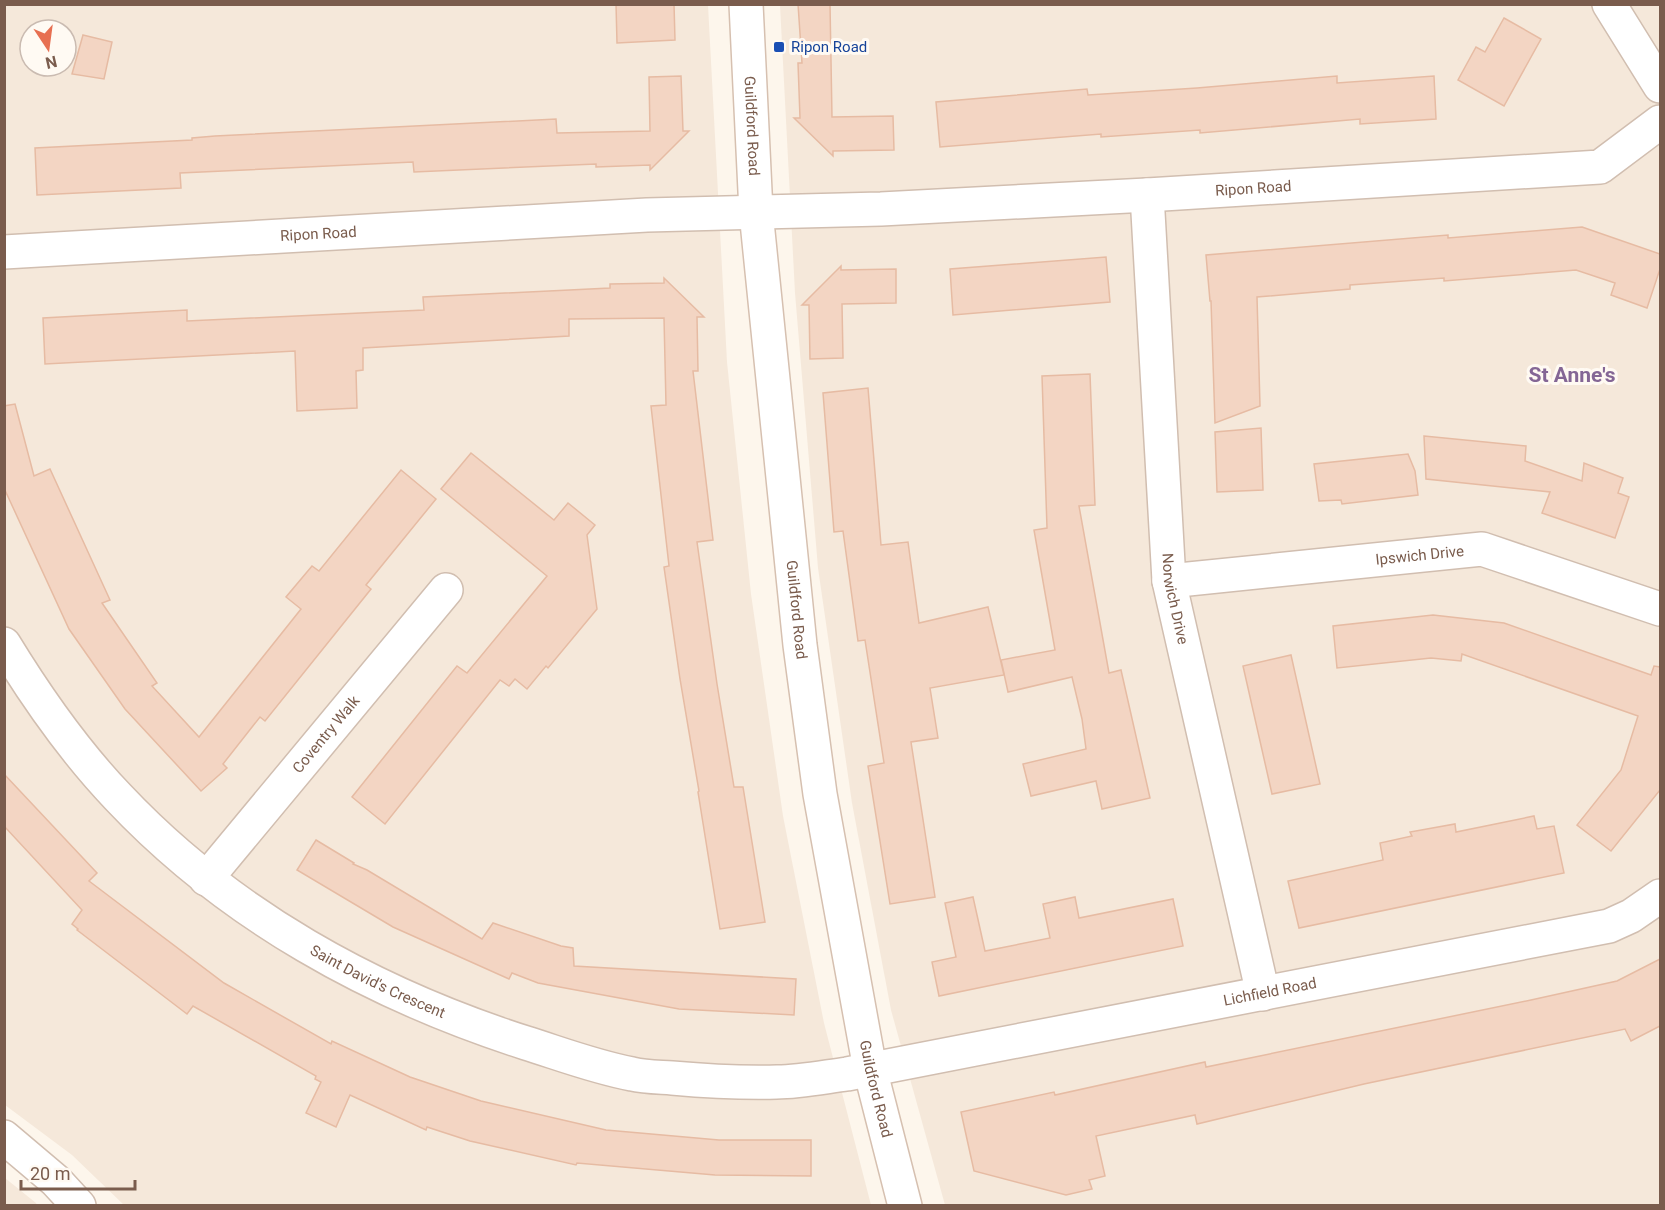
<svg xmlns="http://www.w3.org/2000/svg" width="1665" height="1210" viewBox="0 0 1665 1210" font-family="Roboto,sans-serif">
<style>
.residential{fill:#f5e8da;fill-rule:evenodd}
.building{fill:#f3d5c3;stroke:#e6bba3;stroke-width:1.5}
.lines{fill:none;stroke-linecap:round;stroke-linejoin:round}
.street-casing{stroke:#d1beb0;stroke-width:36}
.secondary-casing{stroke:#d6c0b0;stroke-width:36}
.street{stroke:#fff;stroke-width:33}
.secondary{stroke:#fff;stroke-width:33}
.transit-dot{fill:#1a4fb4;stroke:#fffaf3;stroke-width:2}
.labels{text-anchor:middle;dominant-baseline:central;stroke-width:6;stroke-linejoin:round;paint-order:stroke}
.transit-label{font-size:15px;fill:#164399;stroke:#fffaf3;text-anchor:start}
.street-label{font-size:15px;fill:#7a5c4d;stroke:#fffaf3}
.district-label{font-size:21px;font-weight:bold;fill:#846695;stroke:#fffaf3}
</style>
<rect width="100%" height="100%" fill="#fdf6ec"/>
<g class="residential">
<path d="M5,5H708L727,362L751,594L783,816L824,1023L871,1205H124L72,1155L5,1105ZM30,30H66V66H30Z"/>
<polygon points="780,5 1660,5 1660,1205 945,1205 891,1010 852,803 818,568 795,293"/>
<polygon points="5,1178 36,1203 37,1205 5,1205"/>
</g>
<g class="building">
<polygon points="616,4 674,4 675,40 617,43"/>
<polygon points="798,4 830,4 832,117 893,116 894,150 833,151 833,156 794,118 800,118 798,63 802,63"/>
<polygon points="1504,18 1541,39 1504,106 1458,80 1476,47 1485,52"/>
<polygon points="83,35 112,42 104,79 72,74"/>
<polygon points="681,76 683,131 689,131 650,170 650,165 596,167 596,164 414,172 413,162 180,173 181,188 37,195 35,148 192,140 192,138 215,136 556,119 557,133 650,131 649,77"/>
<polygon points="1337,76 1337,83 1434,76 1436,119 1360,124 1360,119 1200,133 1200,130 1101,137 1101,134 940,147 936,102 1087,89 1088,95 1197,88"/>
<polygon points="1582,227 1660,254 1660,269 1647,308 1611,295 1615,283 1576,270 1444,281 1444,278 1350,285 1350,289 1257,297 1260,406 1215,423 1211,301 1210,301 1206,255 1448,235 1448,238"/>
<polygon points="1106,257 1110,302 953,315 950,269"/>
<polygon points="841,266 841,270 896,269 896,303 842,304 843,358 810,359 809,305 802,305"/>
<polygon points="664,278 704,317 697,317 698,371 693,371 713,540 697,542 717,684 734,787 743,787 765,922 720,929 698,792 699,791 680,679 664,567 669,566 651,406 666,405 664,318 569,319 569,336 363,348 363,370 356,371 357,408 297,411 295,351 45,364 43,318 187,310 187,321 424,310 423,297 610,288 610,284 664,283"/>
<polygon points="1090,374 1095,505 1079,506 1109,673 1121,670 1150,798 1102,809 1096,781 1031,796 1023,764 1086,749 1082,719 1072,677 1008,692 1001,660 1055,650 1034,530 1047,528 1042,376"/>
<polygon points="868,388 881,545 908,542 919,623 988,607 1004,675 930,688 938,738 911,742 935,897 890,904 868,766 884,763 865,640 858,641 843,531 834,532 823,393"/>
<polygon points="15,404 34,476 50,469 110,600 102,603 157,683 152,686 199,737 301,609 286,597 312,566 319,571 401,470 436,499 366,585 371,589 265,721 260,717 223,764 227,768 201,791 125,709 69,629 4,488 4,406"/>
<polygon points="1261,428 1263,490 1217,492 1215,432"/>
<polygon points="1424,436 1526,446 1525,461 1582,481 1584,463 1623,478 1618,493 1629,497 1615,538 1542,513 1550,492 1426,479"/>
<polygon points="471,453 554,520 568,503 595,525 587,535 597,609 548,668 546,666 527,689 515,679 509,686 500,680 385,824 352,797 457,666 467,673 547,576 441,489"/>
<polygon points="1408,454 1415,471 1418,495 1342,504 1341,500 1319,501 1314,464"/>
<polygon points="1433,615 1504,623 1651,675 1654,666 1660,667 1660,790 1611,851 1577,825 1621,770 1638,716 1462,654 1461,661 1431,658 1337,668 1333,626"/>
<polygon points="1291,655 1320,784 1272,794 1243,666"/>
<polygon points="4,774 97,873 89,881 224,983 331,1044 332,1041 410,1077 481,1101 606,1130 719,1140 811,1140 811,1176 715,1175 577,1163 576,1165 470,1141 427,1127 426,1130 350,1095 336,1127 306,1113 321,1082 315,1079 316,1076 193,1006 187,1014 77,930 78,929 72,924 82,910 4,826"/>
<polygon points="1534,816 1537,829 1554,826 1564,873 1299,928 1288,881 1383,860 1380,843 1412,836 1410,832 1455,824 1456,832"/>
<polygon points="316,840 354,863 353,864 367,870 482,939 493,923 561,946 573,948 574,966 796,979 794,1015 679,1009 538,983 512,973 509,979 393,927 297,870"/>
<polygon points="973,897 985,951 1050,938 1043,904 1075,897 1079,918 1173,899 1183,946 939,996 932,962 956,957 945,903"/>
<polygon points="1660,959 1660,1026 1631,1041 1625,1029 1364,1084 1197,1124 1195,1115 1096,1136 1105,1176 1089,1180 1092,1189 1066,1195 974,1171 961,1112 1054,1092 1055,1095 1205,1062 1206,1067 1531,1000 1617,981"/>
</g>
<g class="lines">
<g class="street-casing">
<g id="street">
<polyline points="1609,4 1660,86"/>
<path id="s1" d="M1147,195L1169,581L1263,994"/>
<path id="s2" d="M4,252L647,215L881,209L1147,195L1600,167L1660,122"/>
<path id="s3" d="M1169,581L1482,549L1660,609"/>
<path id="s4" d="M4,644C37,698 74,751 118,797C229,915 373,994 526,1043C561,1054 595,1067 632,1074C645,1077 658,1077 672,1078C706,1081 742,1083 777,1082C800,1082 824,1077 847,1074L1609,926L1631,916L1660,896"/>
<path id="s5" d="M206,879L446,590"/>
<polyline points="4,1137 56,1181 79,1206"/>
</g>
</g>
<g class="secondary-casing">
<g id="secondary">
<path id="s6" d="M746,4L756,212L800,645L820,794L870,1069L905,1206"/>
</g>
</g>
<use href="#street" class="street"/>
<use href="#secondary" class="secondary"/>
</g>
<rect class="transit-dot" x="773" y="41" width="12" height="12" rx="3"/>
<g class="labels">
<g class="transit-label">
<text x="791" y="47">Ripon Road</text>
</g>
<g class="street-label">
<text stroke="none"><textPath href="#s6" startOffset="122">Guildford Road</textPath></text>
<text stroke="none"><textPath href="#s2" startOffset="1251">Ripon Road</textPath></text>
<text stroke="none"><textPath href="#s2" startOffset="315">Ripon Road</textPath></text>
<text stroke="none"><textPath href="#s3" startOffset="252">Ipswich Drive</textPath></text>
<text stroke="none"><textPath href="#s1" startOffset="405">Norwich Drive</textPath></text>
<text stroke="none"><textPath href="#s6" startOffset="608">Guildford Road</textPath></text>
<text stroke="none"><textPath href="#s5" startOffset="188">Coventry Walk</textPath></text>
<text stroke="none"><textPath href="#s4" startOffset="512">Saint David's Crescent</textPath></text>
<text stroke="none"><textPath href="#s4" startOffset="1430">Lichfield Road</textPath></text>
<text stroke="none"><textPath href="#s6" startOffset="1094">Guildford Road</textPath></text>
</g>
<g class="district-label">
<text x="1572" y="375">St Anne's</text>
</g>
</g>
<rect width="1665" height="1210" fill="none" stroke="#7a5c4d" stroke-width="12"/>
<g transform="translate(48 48) rotate(167)"><circle r="28" fill="#fffaf3" stroke="#cabbb1" stroke-width="1.5"/>
<path d="M0-4.5L10 22L0 15L-10 22Z" fill="#e76f51"/>
<text y="-9" font-size="16" font-weight="bold" text-anchor="middle" fill="#7a5c4d">N</text>
</g>
<path d="M21 1180v9h114v-9" fill="none" stroke="#7a5c4d" stroke-width="3"/>
<text x="30" y="1180" font-size="18" fill="#7a5c4d" stroke="#fffaf3" stroke-width="4.5" paint-order="stroke">20 m</text>
</svg>
